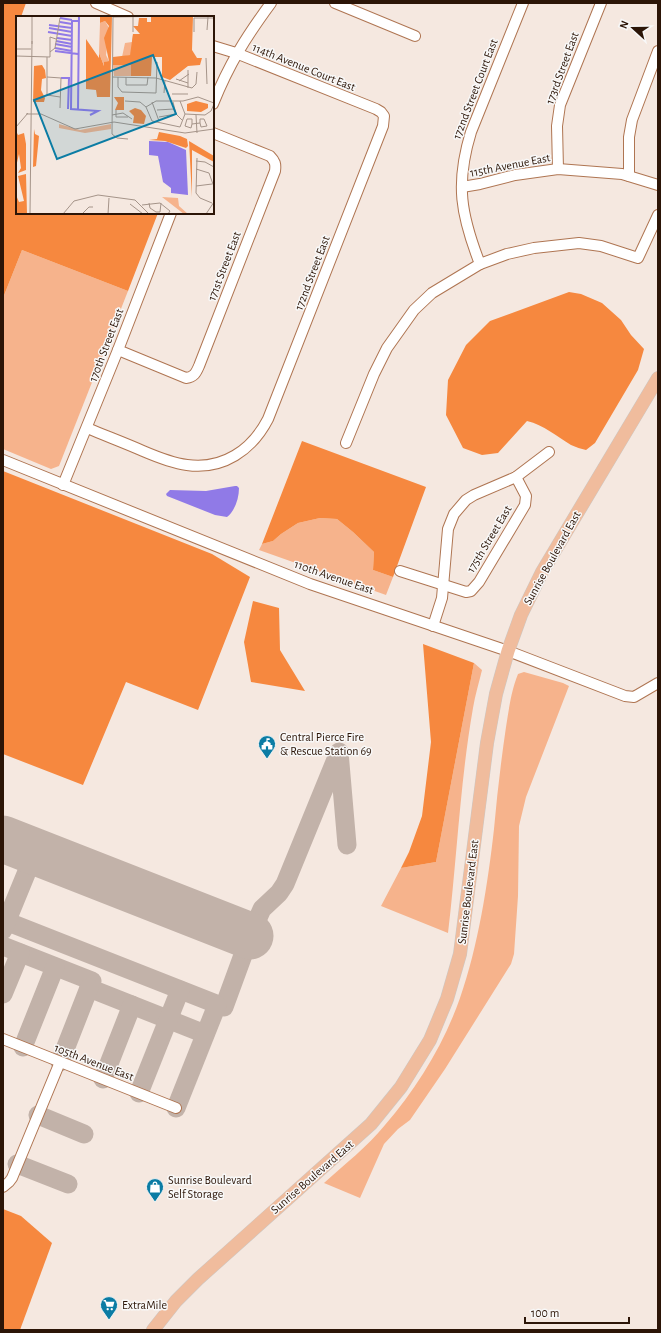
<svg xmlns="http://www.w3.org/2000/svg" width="661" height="1333" viewBox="0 0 661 1333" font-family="'Alegreya Sans',sans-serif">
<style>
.green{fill:#f6b38c}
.forest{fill:#f6883f}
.water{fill:#907ae7}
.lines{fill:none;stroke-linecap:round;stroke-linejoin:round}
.taxiway{stroke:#c2b2a9;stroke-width:19}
.runway{stroke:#c2b2a9;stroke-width:47}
.minor-casing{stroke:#af7552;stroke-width:12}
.major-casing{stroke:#ccc7c3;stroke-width:14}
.minor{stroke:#fff;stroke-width:10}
.major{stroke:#f0bc9d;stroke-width:13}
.labels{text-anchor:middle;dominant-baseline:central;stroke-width:3;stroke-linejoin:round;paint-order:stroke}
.street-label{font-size:12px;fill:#2c1507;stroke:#f8f8f8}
.poi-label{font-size:12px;fill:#2c1507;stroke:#f8f8f8;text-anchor:start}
.inset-river{fill:none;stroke:#907ae7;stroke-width:2}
.inset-road{fill:none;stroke:#a59489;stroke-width:1}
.view{fill:#0b7ca4;fill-opacity:0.15;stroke:#0b7ca4;stroke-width:2}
.inset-edge{fill:none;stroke:#2c1507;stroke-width:2}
</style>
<rect width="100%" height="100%" fill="#f5e8e0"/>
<g class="green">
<polygon points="22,250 128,291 59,466 51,469 3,449 3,298"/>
<polygon points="320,518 337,519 353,532 374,552 373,570 393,577 386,595 259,550 262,544 273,541 281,534 298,523"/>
<path d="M474,663L482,670C479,683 475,695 473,708C460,782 457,858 448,933L381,906L401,868L436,862Z"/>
<path d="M524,672L563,683L569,686L526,797L519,826L518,896L514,954L511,964L445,1069L410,1120L398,1129L384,1144L360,1198L324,1183C345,1164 367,1147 385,1125C417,1088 444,1044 460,998C478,947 488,883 494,829C497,795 501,761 506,727C509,709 511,691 518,674Z"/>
</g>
<g class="forest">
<polygon points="3,3 26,3 21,17 17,17 17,213 158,213 128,291 22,250 3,298"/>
<path d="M569,292L581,294L602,303L621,320L631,335L644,349L638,370L595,443L586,450C581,449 576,447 571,445C556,436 544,425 527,421L498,453L482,455L463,448L446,415L448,380L466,345L490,321Z"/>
<polygon points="302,441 426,487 393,577 373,570 374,552 353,532 337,519 320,518 298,523 281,534 273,541 262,544"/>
<polygon points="3,471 212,554 250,577 198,710 126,682 83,785 3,754"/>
<polygon points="253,601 279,608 280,650 305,691 251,682 244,642"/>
<polygon points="423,644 474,663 436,862 401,868 409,852 422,816 431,742"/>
<polygon points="3,1209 21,1216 52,1243 20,1330 3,1330"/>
</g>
<path class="water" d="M235,486H237L239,488C239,498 235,511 227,517L215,515L167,496L166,494L170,490L206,491Z"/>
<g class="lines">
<g class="taxiway">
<polyline points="3,920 224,1007 250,936 262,909 279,893 285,884 339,752 347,845"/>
<polyline points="3,930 35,852"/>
<polyline points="3,946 92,981 89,988 205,1034"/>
<polyline points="3,994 20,953"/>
<polyline points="23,1047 55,967"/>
<polyline points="60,1062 89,988"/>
<polyline points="103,1079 132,1005"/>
<polyline points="139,1093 180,990"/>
<polyline points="176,1108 217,1005"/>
<polyline points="38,1115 84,1134"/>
<polyline points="17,1164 68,1184"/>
</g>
<polyline class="runway" points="3,839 250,936"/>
<g class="minor-casing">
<g id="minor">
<polyline points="96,3 128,17"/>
<polyline points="335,3 415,36"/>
<path d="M213,104C229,64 246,37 271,3"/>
<polyline points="558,169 557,126 560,105 601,3"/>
<polyline points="629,176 629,137 632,120 658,51"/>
<polyline points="462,187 480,184 515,175 558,169 622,174 658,185"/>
<polyline points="480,264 507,254 534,248 579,243 601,246 638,258 658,215"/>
<path d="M118,350L186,378C194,377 196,373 199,366L275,171C276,164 275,161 270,156L213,133"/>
<path d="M87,428C106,436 125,443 143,451C157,457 172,463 187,465C223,470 252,450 268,419L383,126L384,116L381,112L376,109L236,53L213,46"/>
<path d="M346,443L374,374L387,348L414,310L432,293L480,264C461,215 455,184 471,132L523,3"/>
<polyline points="3,460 310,584 508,651 625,696 634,697 658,683"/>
<polyline points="63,485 118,350 171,213"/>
<polyline points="400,571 466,592 471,591 479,582 525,505 526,496 516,477"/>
<polyline points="433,626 442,598 448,529 454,514 466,500 474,495 516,477 549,452"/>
<polyline points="3,1039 176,1108"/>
<polyline points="3,1187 9,1182 12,1178 60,1062"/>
</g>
</g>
<g class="major-casing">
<polyline id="major" points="153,1330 176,1301 198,1279 371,1124 401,1087 430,1040 447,999 460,954 487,743 496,694 508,651 521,615 542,572 658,378"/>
</g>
<use href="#minor" class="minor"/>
<use href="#major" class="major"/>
</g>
<defs>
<g id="civic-pin" transform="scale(0.9)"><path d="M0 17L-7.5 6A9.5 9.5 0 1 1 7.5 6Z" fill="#0b7ca4" stroke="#f8f8f8"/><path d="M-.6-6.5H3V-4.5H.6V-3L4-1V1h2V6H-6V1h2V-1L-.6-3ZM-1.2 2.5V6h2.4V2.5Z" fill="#fff"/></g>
<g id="shop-pin" transform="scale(0.9)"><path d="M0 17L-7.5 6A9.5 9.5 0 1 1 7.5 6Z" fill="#0b7ca4" stroke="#f8f8f8"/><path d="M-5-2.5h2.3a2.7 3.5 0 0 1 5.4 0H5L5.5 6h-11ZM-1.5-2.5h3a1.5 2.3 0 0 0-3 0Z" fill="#fff"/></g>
<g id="supermarket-pin" transform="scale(0.9)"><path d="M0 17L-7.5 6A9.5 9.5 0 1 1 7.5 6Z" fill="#0b7ca4" stroke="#f8f8f8"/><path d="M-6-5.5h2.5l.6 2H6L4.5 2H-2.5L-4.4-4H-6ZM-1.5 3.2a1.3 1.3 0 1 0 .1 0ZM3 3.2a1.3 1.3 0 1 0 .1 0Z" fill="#fff"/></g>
</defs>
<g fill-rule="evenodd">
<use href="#civic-pin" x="267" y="744"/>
<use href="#shop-pin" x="155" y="1187"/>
<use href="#supermarket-pin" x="109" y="1305"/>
</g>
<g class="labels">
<g class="street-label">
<text transform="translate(304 67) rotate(22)">114th Avenue Court East</text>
<text transform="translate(562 68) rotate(-70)">173rd Street East</text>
<text transform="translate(475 89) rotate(-69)">172nd Street Court East</text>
<text transform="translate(510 165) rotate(-11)">115th Avenue East</text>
<text transform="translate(224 266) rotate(-69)">171st Street East</text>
<text transform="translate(312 273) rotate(-69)">172nd Street East</text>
<text transform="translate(106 345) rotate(-69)">170th Street East</text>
<text transform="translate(489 539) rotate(-59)">175th Street East</text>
<text transform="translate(552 558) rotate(-61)">Sunrise Boulevard East</text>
<text transform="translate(334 577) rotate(19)">110th Avenue East</text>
<text transform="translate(468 892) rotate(-83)">Sunrise Boulevard East</text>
<text transform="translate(94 1062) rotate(21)">105th Avenue East</text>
<text transform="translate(312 1177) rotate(-41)">Sunrise Boulevard East</text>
</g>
<g class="poi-label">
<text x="280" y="737">Central Pierce Fire<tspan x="280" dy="14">&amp; Rescue Station 69</tspan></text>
<text x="168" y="1180">Sunrise Boulevard<tspan x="168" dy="14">Self Storage</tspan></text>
<text x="122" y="1305">ExtraMile</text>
</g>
</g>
<g transform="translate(16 16)">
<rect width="198" height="198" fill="#f5e8e0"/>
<path d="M89,5L93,12L90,39L93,45L89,46V52L83,37L84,7ZM117,18V33L114,39L106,41L109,27L116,26ZM97,49H115V60H98ZM43,108L64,114L95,108V113L69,117L43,112ZM146,181L162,182L163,190L172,198H168Z" fill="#f6b38c"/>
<path d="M84,0H96L94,81H81L80,74L70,73V23L83,42V37L88,50V46L93,45L88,22L93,10L89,5L84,7ZM177,0L176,34L181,42H186L184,49L172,50L154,64L146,61V41H136L135,60H115V49H97V41L114,39L117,18H124L117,10H122L123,2H131V6H135V1ZM26,49L29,54L30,62L26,63L25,74L29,82L28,86H17L18,50ZM98,81H108V94H99L102,87ZM180,85L192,88V92L185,96L171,95V88ZM119,92L125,94L130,100L128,108L117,107L118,100L113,95ZM18,113L19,118L23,120L20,150L17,151ZM0,115L2,119L8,117L10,128V154L2,157L5,152L3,138L0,151ZM143,116L164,120L171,123L172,130L170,132L149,125L133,124L141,123ZM173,125L198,140V146L176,134V181ZM10,158L11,198H0V179L3,186L8,185L2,160Z" fill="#f6883f"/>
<path d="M133,125L152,126L170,134L172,179L155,177V172L147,166L142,140L133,139Z" fill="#907ae7"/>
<path class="inset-river" d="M44,2L56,4M63,5H56L55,93L82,95L74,99M44,6L56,8M33,9L56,12M33,12L56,16M32,16L56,20M41,22L56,24M40,25L56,28M39,28L56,31M39,32L56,35M39,35L62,38M45,62H53L52,93M62,93L63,0"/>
<path class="inset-road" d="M16,0V28M97,0L96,118L101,122L112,123M97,1L157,0M191,14L192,1M117,16V1M178,16V2H198M1,33H15M34,36L39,32L44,2M0,40L34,41V21L40,23M31,41V79L44,81M190,42L191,68M172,54V72M31,61L45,62L44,92M96,61L140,62L176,72L180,68L181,56M102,61V71L106,76L140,77L141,46M110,61V69H131L132,61M160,63L172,67M163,65L173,58M148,77L149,64M156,78H172M109,85L124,86L130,91L140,85H167L182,81L198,87M136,86L143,105M157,86L160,98L166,104M130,91L136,105L164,111L169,98L164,85M100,94V101H112M141,94L158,93M10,98H25L59,113L98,106L169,117L198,113M169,98L189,99L195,95L198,88M96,99L107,97L116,103M180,99L181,117M143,101L160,98M176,108L175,112L169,110L171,103H176V108L184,107L185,111L191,110L188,103H184V107M0,111L12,97M181,142L180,177L184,182L196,187M180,145L189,146L198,151M180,153L193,157M193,157L198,171M180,170L196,168M133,187L134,192L140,196H144L145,187M114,188L127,198M126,189L144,187L154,195L152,198M14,198L16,25M47,198L58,185L82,179L119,184L133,198M66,198L73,191H77M92,198L93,182M190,198L198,186"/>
<path class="view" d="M137,39L160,98L41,143L18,84Z"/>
<rect width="198" height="198" class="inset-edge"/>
</g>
<rect width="661" height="1333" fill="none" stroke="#2c1507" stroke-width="8"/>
<g transform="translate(633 28) rotate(291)" stroke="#f8f8f8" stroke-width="3" paint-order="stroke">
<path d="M0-3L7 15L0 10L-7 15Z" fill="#2c1507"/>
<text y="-6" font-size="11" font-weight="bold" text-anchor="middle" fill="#2c1507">N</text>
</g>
<path d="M525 1317v6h104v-6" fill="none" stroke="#2c1507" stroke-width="2"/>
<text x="531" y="1317" font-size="12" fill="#2c1507" stroke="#f8f8f8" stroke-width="3" paint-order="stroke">100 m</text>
</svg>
